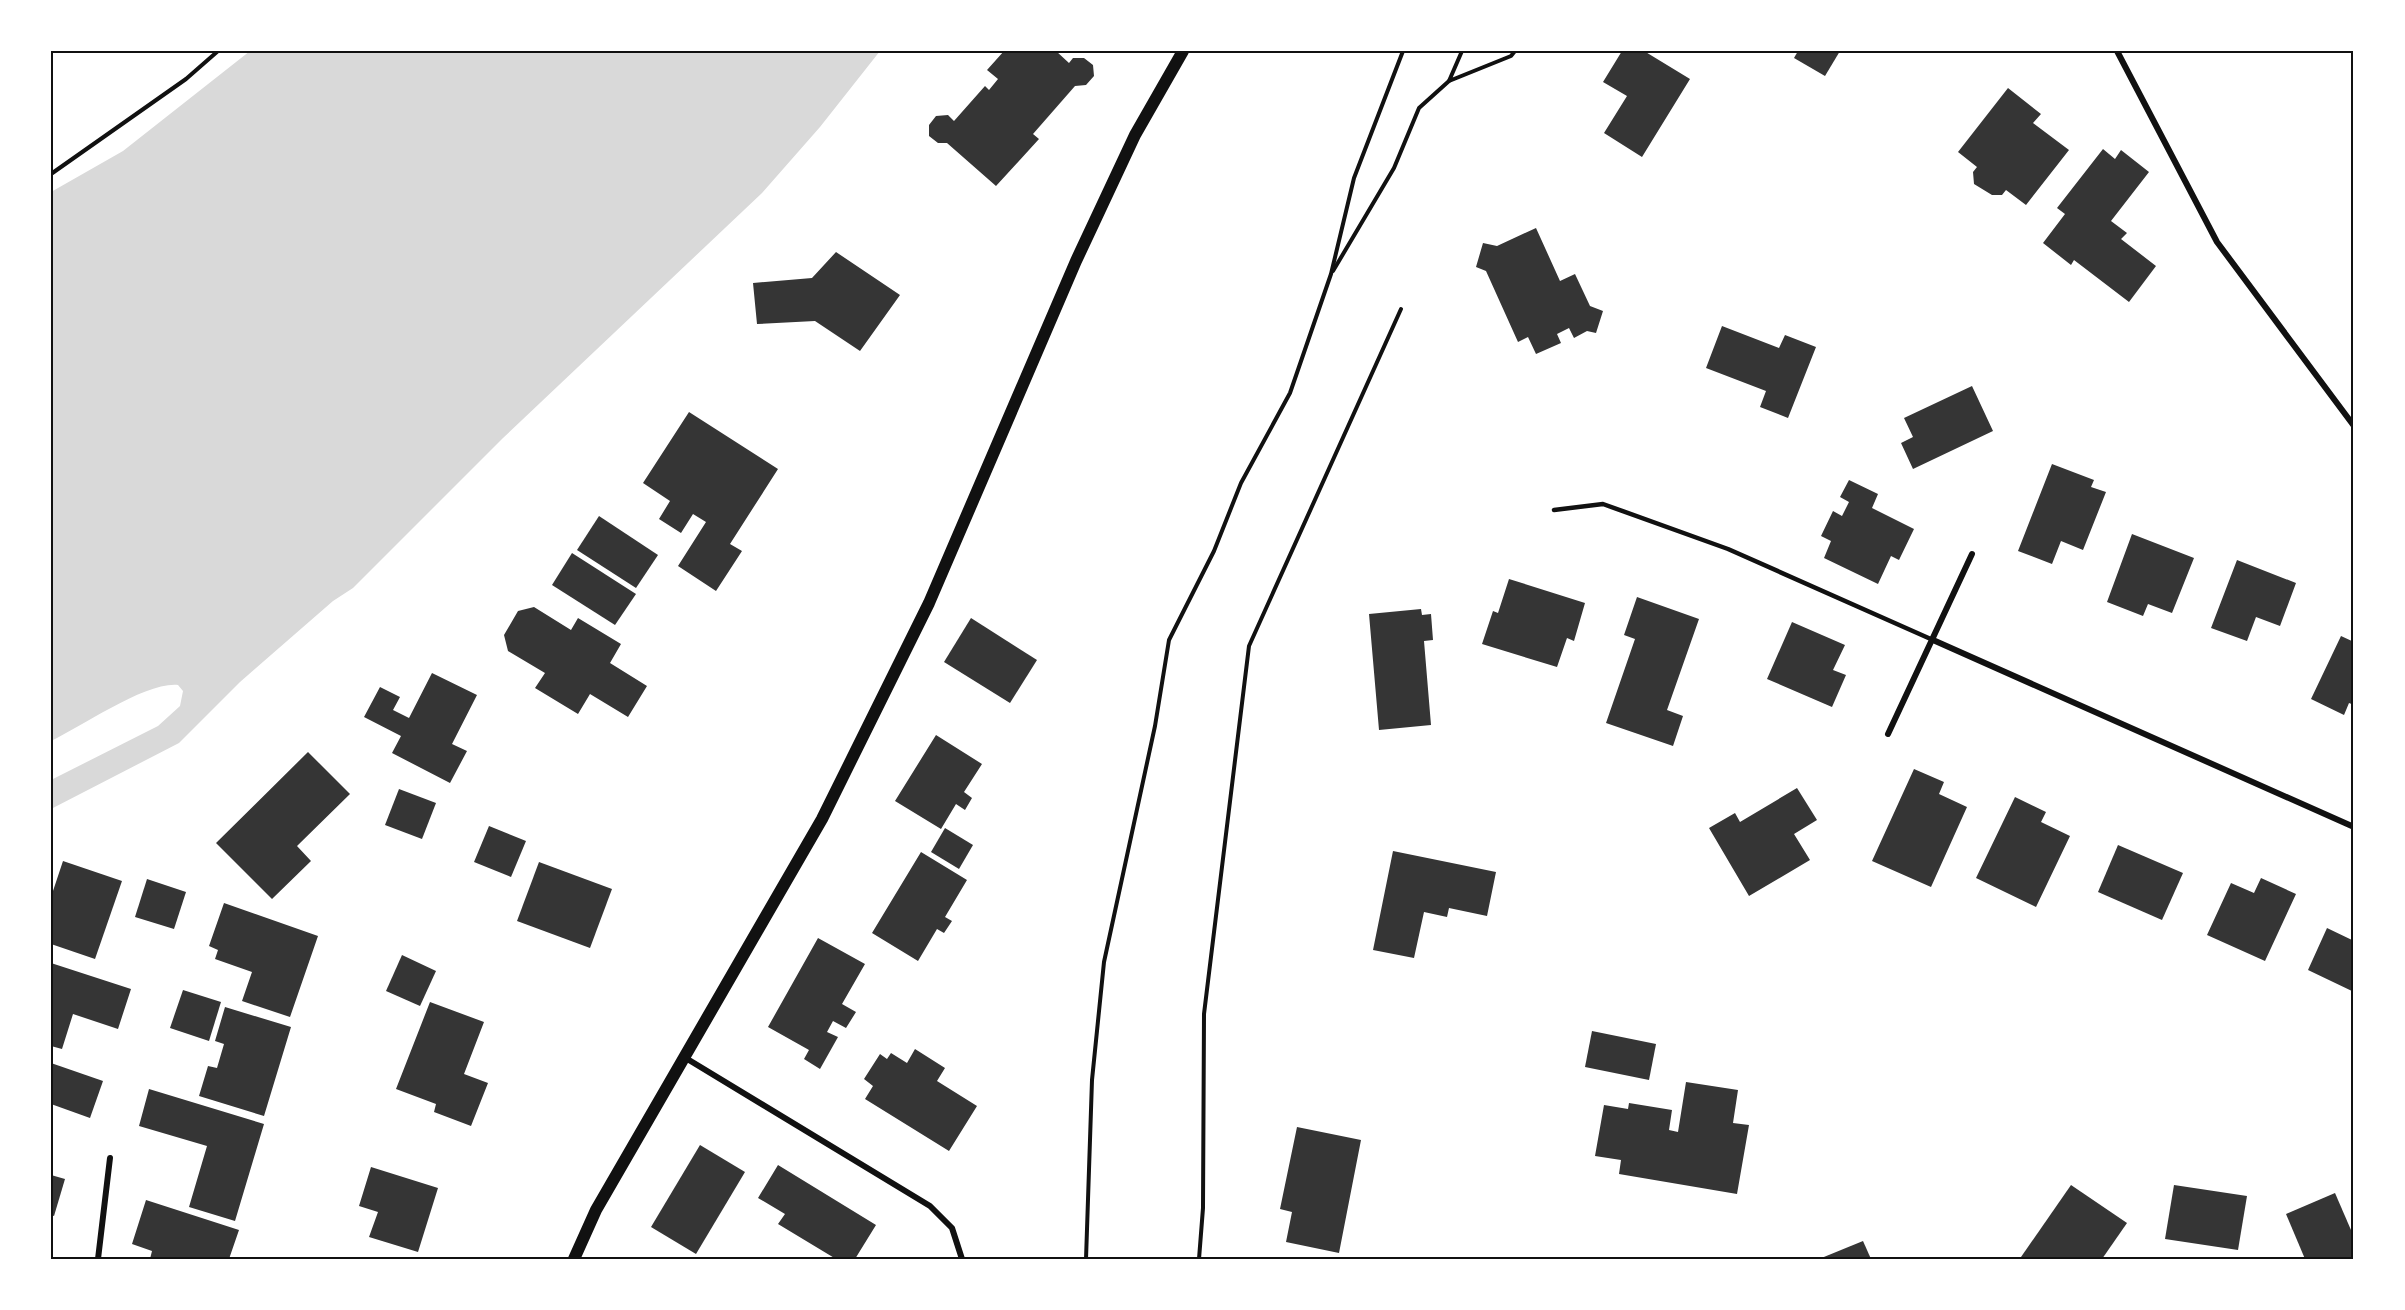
<svg xmlns="http://www.w3.org/2000/svg" width="2405" height="1310" viewBox="0 0 2405 1310" font-family="Barlow,sans-serif">
<style>
.water{fill:#d9d9d9}
.building{fill:#353535}
.lines{fill:none;stroke-linecap:round;stroke-linejoin:round}
.path{stroke:#111;stroke-width:4}
.service{stroke:#111;stroke-width:4.5}
.minor{stroke:#111;stroke-width:6}
.secondary{stroke:#111;stroke-width:12}
.neatline{fill:none;stroke:#111;stroke-width:2}
</style>
<rect width="100%" height="100%" fill="#fff"/>
<path class="water" d="M250,51H880L820,127L762,193L503,438L353,588L333,601L240,682L179,743L51,809V780L158,726L180,706L183,691L178,685C145,682 83,726 51,741V192L123,151Z"/>
<g class="building">
<polygon points="1004,51 1056,51 1069,63 1073,58 1084,58 1093,65 1094,76 1086,85 1075,86 1033,134 1039,139 996,186 947,143 938,143 929,136 929,125 936,116 948,115 954,121 985,86 989,90 998,79 987,70"/>
<polygon points="1622,51 1644,51 1690,79 1642,157 1604,133 1627,96 1603,82"/>
<polygon points="1798,51 1840,51 1825,76 1794,58"/>
<polygon points="2008,88 2041,114 2033,123 2069,150 2026,205 2006,190 2002,195 1992,195 1974,184 1973,172 1977,167 1958,152"/>
<polygon points="2103,149 2115,159 2121,150 2149,172 2111,221 2127,233 2121,239 2156,266 2129,302 2074,260 2071,265 2043,243 2065,214 2057,208"/>
<polygon points="1536,228 1560,281 1575,274 1590,306 1603,311 1596,333 1587,331 1574,338 1569,328 1557,334 1561,343 1536,354 1528,337 1518,342 1486,271 1476,267 1483,243 1497,246"/>
<polygon points="836,252 900,295 860,351 815,321 757,324 753,283 812,278"/>
<polygon points="1722,326 1779,348 1785,335 1816,347 1788,418 1760,407 1766,391 1706,368"/>
<polygon points="1972,386 1993,431 1913,469 1901,443 1913,437 1904,418"/>
<polygon points="689,412 778,469 730,544 742,551 716,591 678,566 706,522 693,514 681,533 659,519 670,501 643,483"/>
<polygon points="2052,464 2094,480 2091,487 2106,492 2083,550 2061,541 2052,564 2018,551"/>
<polygon points="1849,480 1878,494 1872,508 1914,529 1899,560 1891,556 1878,584 1824,558 1831,541 1821,536 1833,511 1842,516 1849,502 1840,497"/>
<polygon points="599,516 658,555 636,588 577,550"/>
<polygon points="2132,534 2194,558 2172,613 2148,604 2143,616 2107,602"/>
<polygon points="572,553 636,594 615,625 552,585"/>
<polygon points="2237,560 2296,583 2280,626 2256,617 2247,641 2211,628"/>
<polygon points="1509,579 1585,603 1574,641 1567,638 1557,667 1482,644 1493,611 1498,613"/>
<polygon points="1637,597 1699,619 1667,710 1683,716 1673,746 1606,723 1635,639 1624,635"/>
<polygon points="534,607 571,630 578,618 621,644 610,663 647,686 628,717 590,694 578,714 535,688 545,673 508,651 504,635 518,611"/>
<polygon points="1421,609 1422,615 1431,614 1433,640 1424,641 1431,725 1379,730 1369,614"/>
<polygon points="971,618 1037,660 1010,703 944,662"/>
<polygon points="1792,622 1845,645 1833,670 1846,675 1832,707 1767,679"/>
<polygon points="2341,636 2354,642 2354,705 2349,703 2344,715 2311,699"/>
<polygon points="432,673 477,695 452,744 467,751 450,783 392,753 401,736 364,717 380,687 400,697 393,710 409,718"/>
<polygon points="936,735 982,764 964,792 972,798 965,810 956,804 941,829 895,801"/>
<polygon points="308,752 350,794 297,846 311,861 272,899 216,843"/>
<polygon points="1914,769 1944,782 1939,794 1967,807 1931,887 1872,861"/>
<polygon points="1797,788 1817,820 1794,834 1810,860 1749,896 1709,828 1735,813 1740,822"/>
<polygon points="399,789 436,803 422,839 385,825"/>
<polygon points="2015,797 2046,812 2041,822 2070,836 2036,907 1976,878"/>
<polygon points="489,826 526,841 511,877 474,862"/>
<polygon points="945,828 973,845 959,869 931,852"/>
<polygon points="2118,845 2183,873 2162,920 2098,892"/>
<polygon points="1393,851 1496,872 1487,916 1449,908 1447,917 1424,912 1414,958 1373,950"/>
<polygon points="921,852 967,880 945,917 952,921 944,933 937,929 918,961 872,933"/>
<polygon points="63,861 122,881 95,959 51,944 51,897"/>
<polygon points="539,862 612,889 590,948 517,921"/>
<polygon points="2261,878 2296,894 2265,961 2207,935 2231,883 2254,893"/>
<polygon points="147,879 186,892 174,929 135,917"/>
<polygon points="224,903 318,936 290,1017 242,1001 252,972 215,959 218,950 209,946"/>
<polygon points="2327,928 2352,940 2354,936 2354,992 2308,970"/>
<polygon points="818,938 865,964 842,1004 856,1012 846,1028 833,1021 827,1032 838,1037 820,1069 804,1059 809,1050 768,1027"/>
<polygon points="402,955 436,971 420,1006 386,991"/>
<polygon points="51,963 131,989 118,1029 73,1014 62,1049 51,1046"/>
<polygon points="183,990 221,1002 209,1041 170,1028"/>
<polygon points="430,1002 484,1022 464,1074 488,1083 471,1126 434,1112 436,1104 396,1089"/>
<polygon points="225,1007 291,1027 264,1116 199,1096 208,1066 217,1068 224,1044 215,1041"/>
<polygon points="1592,1031 1656,1044 1649,1080 1585,1067"/>
<polygon points="915,1049 945,1068 937,1081 977,1106 949,1151 865,1099 873,1086 864,1079 880,1054 887,1059 891,1053 907,1063"/>
<polygon points="51,1063 103,1081 90,1118 51,1104"/>
<polygon points="1686,1082 1738,1090 1733,1123 1749,1125 1737,1194 1619,1174 1621,1160 1595,1156 1604,1105 1628,1109 1629,1103 1672,1110 1669,1130 1678,1132"/>
<polygon points="149,1089 264,1124 235,1221 189,1207 207,1146 139,1126"/>
<polygon points="1297,1127 1361,1140 1339,1253 1286,1242 1292,1212 1280,1209"/>
<polygon points="700,1145 745,1172 696,1254 651,1227"/>
<polygon points="778,1165 876,1225 855,1259 836,1259 778,1224 785,1214 758,1198"/>
<polygon points="371,1167 438,1188 418,1252 369,1237 378,1212 359,1206"/>
<polygon points="51,1175 65,1179 54,1216 51,1215"/>
<polygon points="2071,1185 2127,1223 2102,1259 2024,1259 2021,1257"/>
<polygon points="2174,1185 2247,1196 2238,1250 2165,1239"/>
<polygon points="2335,1193 2354,1237 2354,1259 2305,1259 2286,1214"/>
<polygon points="146,1200 239,1230 229,1259 150,1259 152,1251 132,1244"/>
<polygon points="1863,1241 1871,1259 1819,1259"/>
</g>
<g class="lines">
<g class="path">
<polyline points="1462,51 1449,81 1511,56 1515,51"/>
<polyline points="51,174 186,79 218,51"/>
<polyline points="1333,271 1394,168 1419,108 1449,81"/>
<polyline points="1086,1259 1092,1080 1104,962 1155,726 1169,640 1214,551 1241,483 1290,393 1331,274 1354,178 1403,51"/>
<polyline points="1199,1259 1203,1208 1204,1014 1249,646 1401,309"/>
</g>
<polyline class="service" points="1554,510 1603,504 1728,549 1933,640"/>
<g class="minor">
<polyline points="2117,51 2217,242 2354,426"/>
<polyline points="1933,640 2354,827"/>
<polyline points="1888,734 1972,554"/>
<polyline points="684,1057 930,1206 952,1228 962,1259"/>
<polyline points="98,1259 110,1158"/>
</g>
<polyline class="secondary" points="574,1259 596,1210 822,819 929,603 1076,261 1135,135 1183,51"/>
</g>
<rect width="2405" height="1310" fill="none" stroke="#ffffff" stroke-width="105"/>
<rect x="52" y="52" width="2300" height="1206" class="neatline"/>
</svg>
